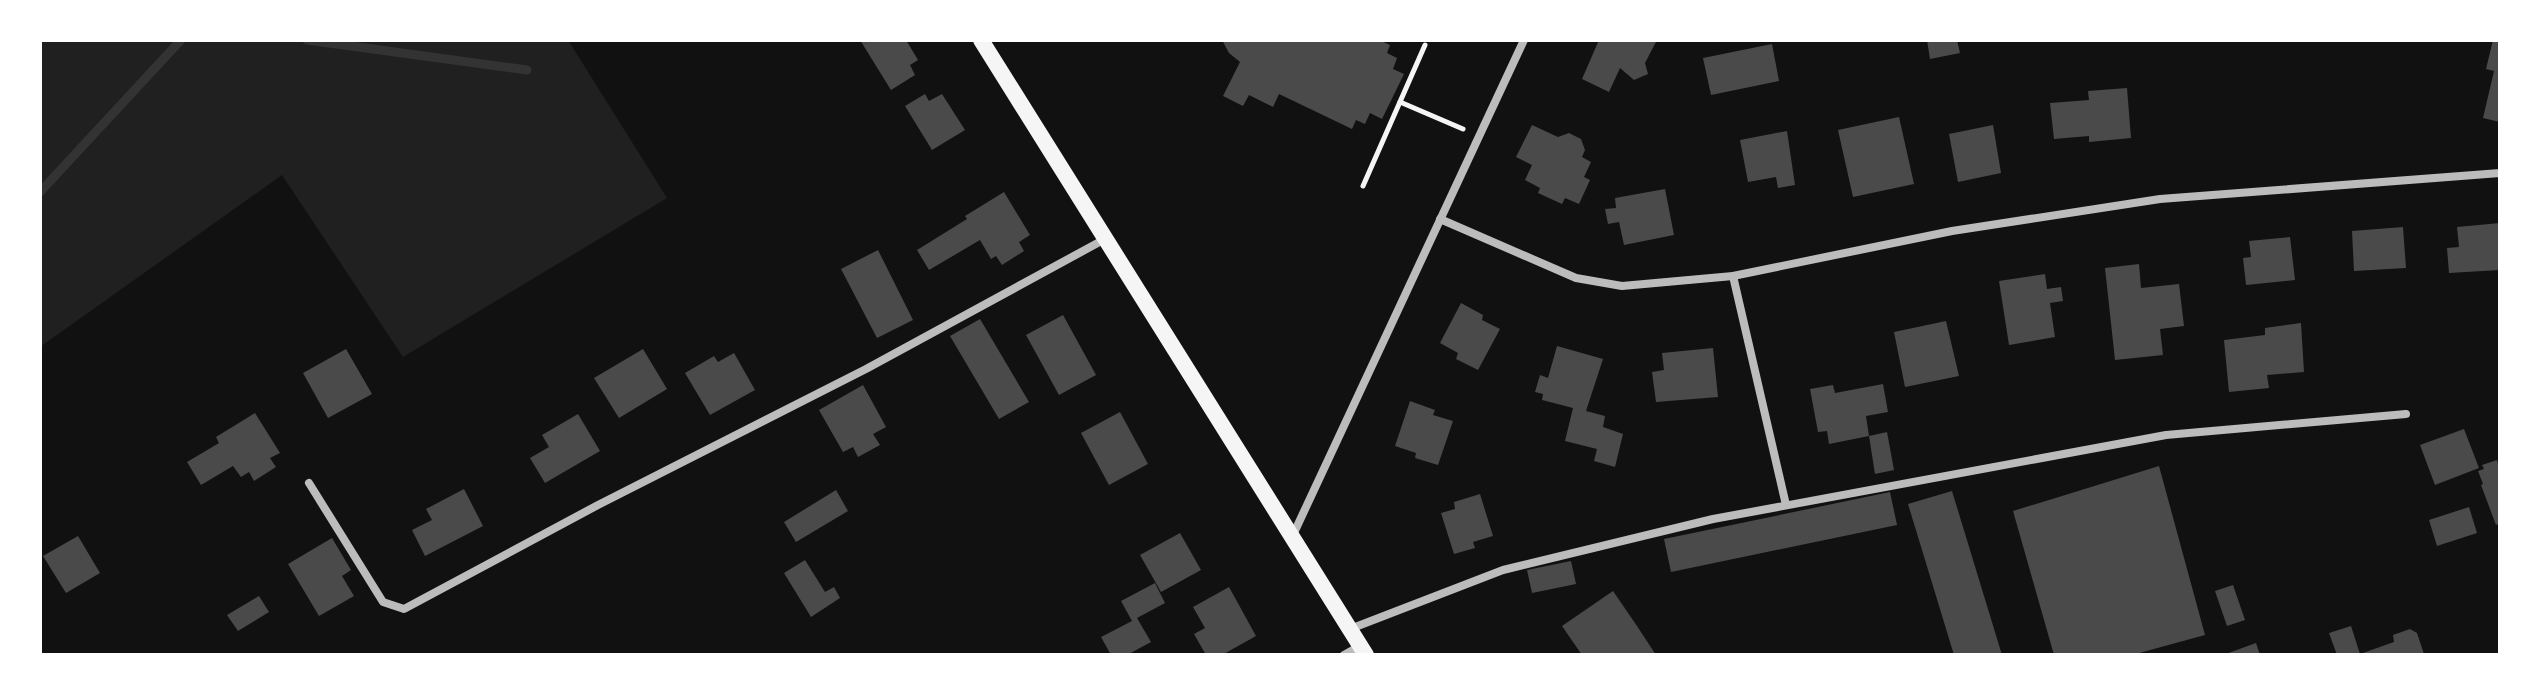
<svg xmlns="http://www.w3.org/2000/svg" width="2540" height="695" viewBox="0 0 2540 695" font-family="'Fira Sans Condensed',sans-serif">
<style>
.green{fill:#202020}
.lines{fill:none;stroke-linecap:round;stroke-linejoin:round}
.stream{stroke:#333;stroke-width:9}
.building{fill:#4a4a4a}
.path{stroke:#f5f5f5;stroke-width:5}
.minor{stroke:#bcbcbc;stroke-width:8}
.secondary{stroke:#f5f5f5;stroke-width:16}
</style>
<rect width="100%" height="100%" fill="#111"/>
<polygon class="green" points="40,40 568,40 667,198 403,357 282,175 40,347"/>
<g class="lines">
<g class="stream">
<polyline points="307,40 527,70"/>
<polyline points="40,192 181,40"/>
</g>
</g>
<g class="building">
<polygon points="860,40 906,40 918,60 910,65 915,75 891,90"/>
<polygon points="1222,40 1379,40 1390,45 1387,53 1397,58 1393,69 1404,74 1382,119 1370,113 1365,124 1356,120 1352,129 1279,94 1273,107 1249,95 1243,106 1223,96 1240,62 1229,53"/>
<polygon points="1599,40 1657,40 1645,63 1648,74 1634,80 1620,68 1609,92 1582,79"/>
<polygon points="1927,40 1957,40 1960,53 1930,59"/>
<polygon points="2493,40 2500,40 2500,122 2483,118 2494,71 2486,69"/>
<polygon points="1772,44 1779,81 1711,95 1703,58"/>
<polygon points="2127,88 2131,138 2089,142 2089,136 2054,139 2050,103 2089,100 2088,91"/>
<polygon points="925,94 929,101 942,94 965,130 932,150 905,106"/>
<polygon points="1899,117 1914,184 1853,197 1838,130"/>
<polygon points="1532,125 1558,137 1569,133 1581,139 1585,150 1582,157 1591,162 1584,177 1590,180 1579,204 1565,198 1562,204 1538,193 1540,188 1525,180 1532,165 1516,157"/>
<polygon points="1993,125 2001,173 1958,182 1949,134"/>
<polygon points="1787,131 1795,185 1778,188 1776,177 1748,182 1740,140"/>
<polygon points="1665,189 1674,235 1624,245 1619,222 1608,224 1605,209 1616,208 1615,198"/>
<polygon points="1004,192 1030,235 1019,242 1024,251 1002,265 996,256 991,259 980,240 929,270 917,250 967,219 965,216"/>
<polygon points="2500,223 2500,270 2449,273 2447,248 2459,247 2457,227"/>
<polygon points="2403,227 2406,268 2354,271 2352,231"/>
<polygon points="2290,237 2295,280 2246,285 2243,258 2251,257 2249,241"/>
<polygon points="878,250 913,320 877,338 841,269"/>
<polygon points="2139,264 2141,288 2179,284 2184,326 2160,329 2163,355 2115,360 2105,268"/>
<polygon points="2045,274 2047,289 2061,287 2063,301 2050,303 2055,337 2009,345 1999,281"/>
<polygon points="1461,303 1483,315 1482,320 1500,329 1478,370 1456,359 1458,353 1440,343"/>
<polygon points="1063,315 1096,375 1059,395 1026,335"/>
<polygon points="980,319 1029,402 999,419 950,336"/>
<polygon points="1946,321 1959,376 1905,387 1894,332"/>
<polygon points="2301,323 2304,372 2267,375 2269,388 2229,392 2224,340 2265,335 2265,328"/>
<polygon points="1557,346 1603,359 1586,411 1605,416 1603,427 1623,434 1615,467 1594,461 1597,449 1565,441 1573,408 1542,400 1543,394 1535,392 1540,375 1548,378"/>
<polygon points="1713,348 1718,397 1656,402 1652,372 1664,370 1662,353"/>
<polygon points="346,349 372,394 328,418 303,373"/>
<polygon points="643,349 667,389 619,418 594,378"/>
<polygon points="734,353 755,390 710,415 685,373 714,356 718,362"/>
<polygon points="1883,384 1888,412 1866,416 1869,436 1829,444 1827,431 1818,432 1810,389 1833,385 1835,393"/>
<polygon points="863,385 886,427 873,434 880,445 858,457 853,447 843,452 819,410"/>
<polygon points="1410,401 1435,410 1433,415 1453,421 1438,465 1415,458 1416,453 1395,446"/>
<polygon points="1120,412 1148,464 1109,485 1081,433"/>
<polygon points="255,413 280,453 270,458 276,467 254,481 249,472 241,477 233,466 201,485 187,462 219,443 216,437"/>
<polygon points="578,414 600,451 545,483 530,458 549,447 542,435"/>
<polygon points="2464,429 2479,468 2435,485 2420,445"/>
<polygon points="1887,432 1894,470 1875,474 1869,436"/>
<polygon points="2497,460 2500,470 2500,523 2496,525 2481,485 2483,484 2478,471 2484,469 2482,465"/>
<polygon points="2159,466 2205,635 2132,655 2054,655 2013,511"/>
<polygon points="464,489 483,526 425,556 412,530 432,520 426,509"/>
<polygon points="836,490 848,511 796,542 784,522"/>
<polygon points="1952,491 2002,655 1954,655 1908,504"/>
<polygon points="1890,492 1897,525 1671,572 1664,539"/>
<polygon points="1480,494 1493,536 1473,542 1475,548 1454,554 1441,513 1455,509 1454,502"/>
<polygon points="2469,507 2477,533 2437,546 2429,520"/>
<polygon points="1180,533 1201,570 1161,592 1140,555"/>
<polygon points="78,536 100,573 66,593 43,556"/>
<polygon points="332,538 351,570 342,576 354,596 319,616 288,564"/>
<polygon points="805,560 825,592 834,587 840,598 811,617 784,573"/>
<polygon points="1571,561 1576,584 1532,593 1527,570"/>
<polygon points="1155,583 1165,603 1137,618 1151,642 1127,655 1111,655 1101,637 1132,621 1121,601"/>
<polygon points="2233,585 2245,620 2227,626 2215,591"/>
<polygon points="1229,587 1256,636 1222,655 1206,655 1194,634 1205,628 1193,607"/>
<polygon points="1613,591 1637,626 1656,655 1582,655 1562,626"/>
<polygon points="259,596 269,612 238,631 227,615"/>
<polygon points="2351,626 2360,654 2394,642 2393,635 2410,629 2417,633 2424,654 2337,655 2329,633"/>
<polygon points="2256,643 2260,655 2223,655"/>
</g>
<g class="lines">
<g class="path">
<polyline points="1400,102 1463,129"/>
<polyline points="1363,186 1425,45"/>
</g>
<g class="minor">
<polyline points="1440,219 1576,278 1622,286 1733,276 1952,231 2160,199 2500,173"/>
<polyline points="1733,276 1786,505"/>
<polyline points="309,483 383,602 404,609 598,505 866,369 1105,239"/>
<polyline points="1293,535 1524,40"/>
<polyline points="1350,629 1503,570 1713,519 2166,435 2406,414"/>
<polyline points="1344,655 1360,646"/>
</g>
<polyline class="secondary" points="981,40 1366,655"/>
</g>
<rect width="2540" height="695" fill="none" stroke="#ffffff" stroke-width="84"/>
</svg>
